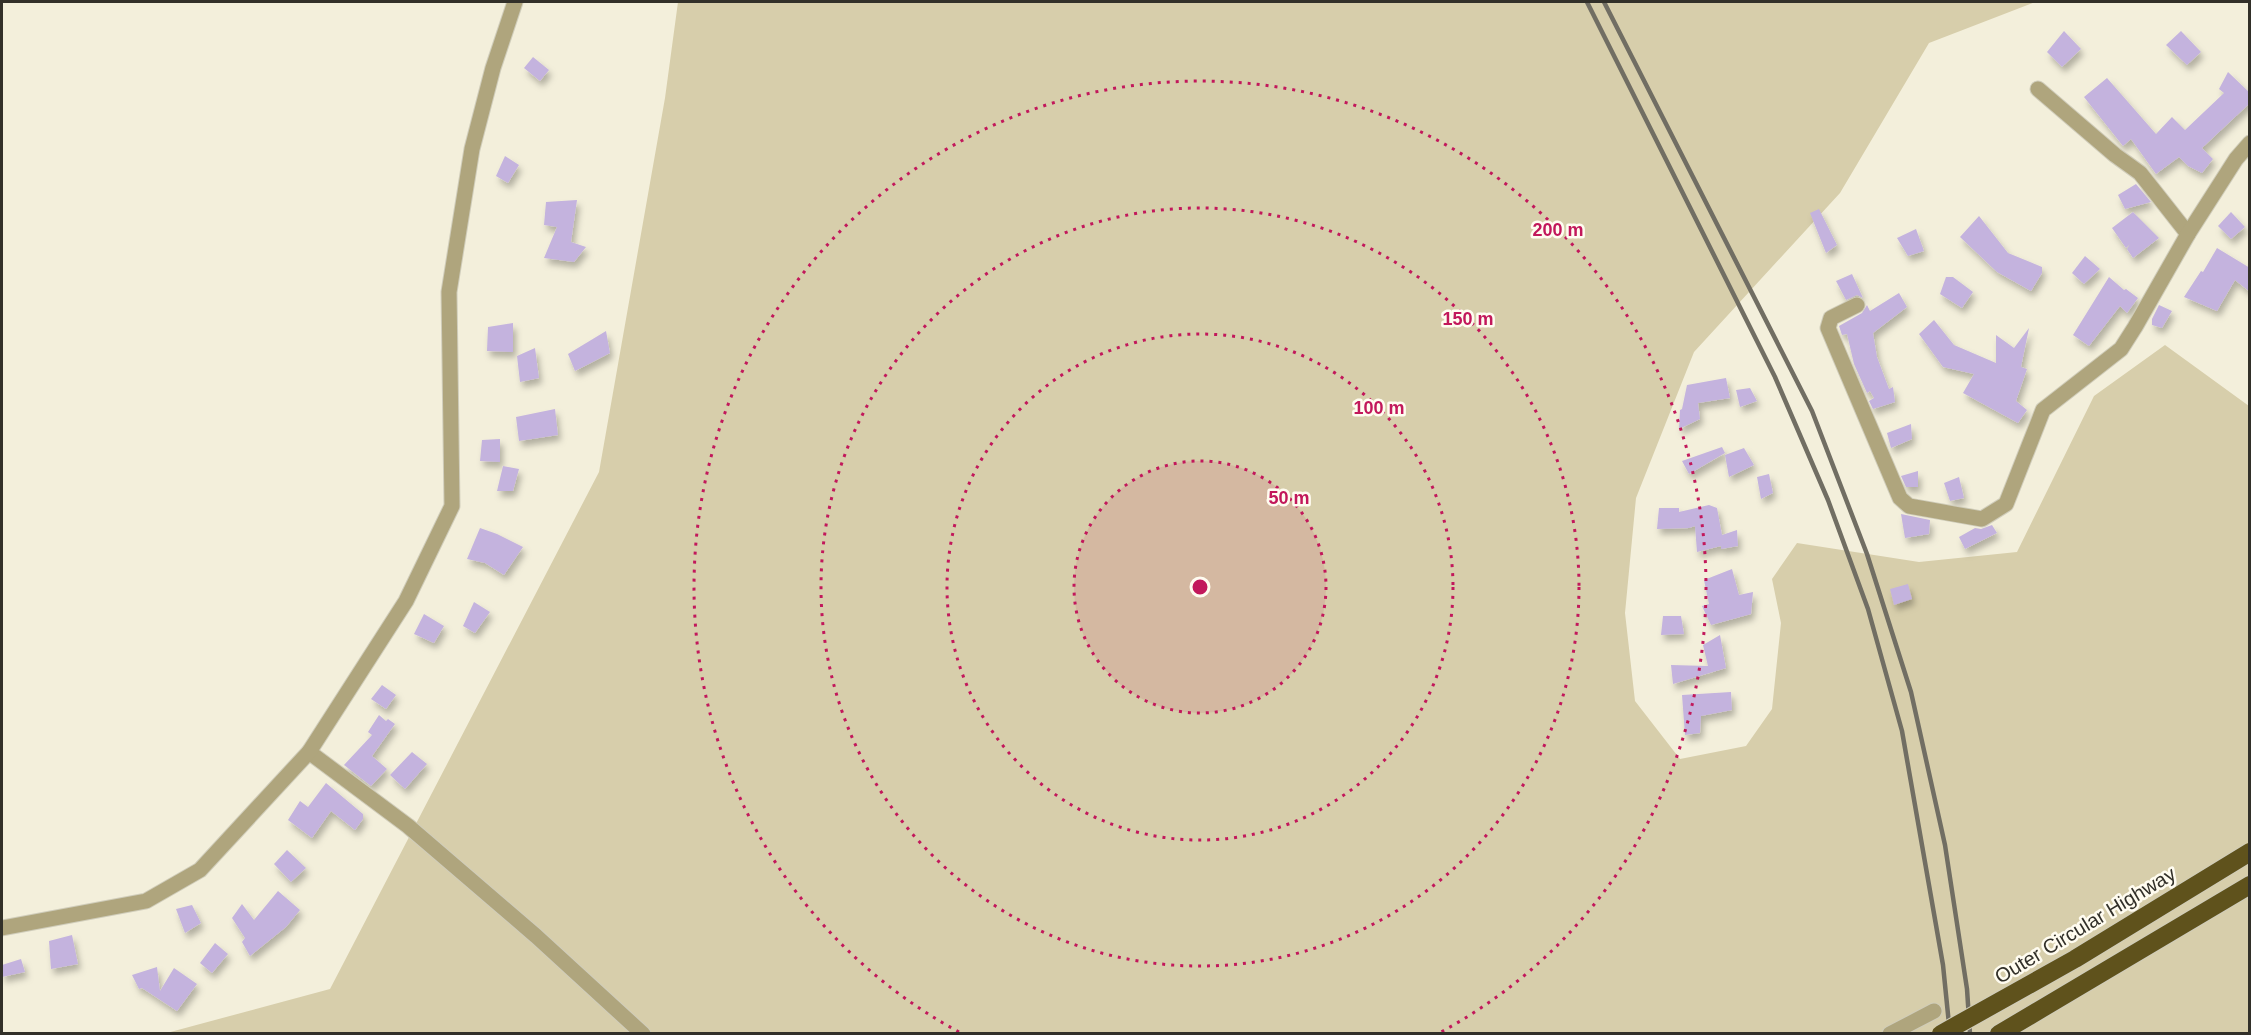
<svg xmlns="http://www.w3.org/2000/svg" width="2251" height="1035" viewBox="0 0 2251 1035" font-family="Arial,sans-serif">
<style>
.green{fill:#d7ceab}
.building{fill:#c4b3de;filter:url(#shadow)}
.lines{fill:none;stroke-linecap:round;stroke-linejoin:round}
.street-casing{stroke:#d0cdbb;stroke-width:17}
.highway-casing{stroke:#d0cdbb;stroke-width:20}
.street{stroke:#afa57d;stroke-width:15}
.highway{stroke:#5f521c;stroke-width:18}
.rail{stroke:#716e63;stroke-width:4.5}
.highway-bridge-casing{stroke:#d0cdbb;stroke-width:20;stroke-linecap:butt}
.highway-bridge{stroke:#5f521c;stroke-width:18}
.ring{fill:none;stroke:#c2185b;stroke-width:3;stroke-dasharray:3 6}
.labels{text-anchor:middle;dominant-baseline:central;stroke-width:5;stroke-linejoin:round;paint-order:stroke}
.street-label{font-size:20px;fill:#323029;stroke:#fffcf0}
.centre{fill:#c2185b;stroke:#fffcf0;stroke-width:3}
.ring-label{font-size:18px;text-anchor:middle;font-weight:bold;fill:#c2185b;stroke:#fffcf0;stroke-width:5;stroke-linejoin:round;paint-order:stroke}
</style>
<defs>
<filter id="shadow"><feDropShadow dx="3" dy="5.5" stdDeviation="3" flood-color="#0004"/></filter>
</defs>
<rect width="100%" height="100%" fill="#f3efdb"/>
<polygon class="green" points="678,2 2035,2 1929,43 1840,193 1694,352 1636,498 1625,613 1635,701 1680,759 1746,746 1772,709 1781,623 1772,579 1797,543 1919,562 2017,552 2094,396 2165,345 2249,406 2249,1033 163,1034 330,989 599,472 665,98"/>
<g class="building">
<polygon points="2064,31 2081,49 2062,67 2047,52"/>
<polygon points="2181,31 2201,52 2187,65 2166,45"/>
<polygon points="533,57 549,70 540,81 524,68"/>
<polygon points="2228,72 2250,93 2250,103 2202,148 2213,159 2202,173 2188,166 2179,157 2156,174 2131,139 2123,146 2084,97 2107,78 2156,134 2172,117 2185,130 2224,93 2219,89"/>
<polygon points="505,156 519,165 508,183 496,176"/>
<polygon points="2136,184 2151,202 2125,209 2118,195"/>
<polygon points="577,200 571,242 586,247 574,262 544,258 557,227 544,225 546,202"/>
<polygon points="1819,209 1837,245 1826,253 1810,213"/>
<polygon points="2133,212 2159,238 2133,258 2127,249 2130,244 2126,248 2112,228"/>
<polygon points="2231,212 2245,227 2231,239 2218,226"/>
<polygon points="1979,216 2008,253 2042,267 2042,273 2031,291 1997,272 1960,237"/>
<polygon points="1916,229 1924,251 1908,256 1897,238"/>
<polygon points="2217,248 2250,268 2250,292 2235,280 2217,311 2184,297 2201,271 2203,272"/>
<polygon points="2085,256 2100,269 2084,284 2072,273"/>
<polygon points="1852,274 1863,298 1857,295 1846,300 1836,281"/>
<polygon points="1946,277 1953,277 1973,292 1962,308 1940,294"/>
<polygon points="2109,277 2124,290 2126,289 2138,298 2127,313 2120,306 2089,346 2073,335"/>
<polygon points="1899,293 1907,307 1873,333 1877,357 1889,389 1893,387 1895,402 1873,409 1869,401 1874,398 1870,391 1867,393 1854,364 1847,334 1842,335 1839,326 1862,313 1867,305 1870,311"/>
<polygon points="2159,305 2172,311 2162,328 2152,325 2152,319"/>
<polygon points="1934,320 1954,345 1996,363 1996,335 2014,348 2029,328 2021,367 2027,369 2016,401 2027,410 2018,423 1963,393 1974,374 1943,367 1919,334"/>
<polygon points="513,323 513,352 487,351 488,327"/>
<polygon points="606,331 610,353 575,371 568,354"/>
<polygon points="535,348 539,378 520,382 517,356"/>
<polygon points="1726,378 1730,398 1698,403 1700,419 1679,429 1680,410 1682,409 1687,385"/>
<polygon points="1750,388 1757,401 1740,407 1736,390"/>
<polygon points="555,409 558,435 519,441 516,417"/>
<polygon points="1911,424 1912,439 1891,448 1887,433"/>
<polygon points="500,439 500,462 480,461 482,440"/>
<polygon points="1722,447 1725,453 1689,474 1682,461"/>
<polygon points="1744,448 1754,465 1729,477 1725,455"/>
<polygon points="503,466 519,469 513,491 497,491"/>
<polygon points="1918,471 1918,487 1906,487 1901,476"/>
<polygon points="1769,474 1773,493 1761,499 1757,477"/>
<polygon points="1959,477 1964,498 1950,501 1944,483"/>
<polygon points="1709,505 1717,508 1722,535 1737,530 1738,546 1721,549 1721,546 1697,552 1695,526 1689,528 1657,529 1659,508 1679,508 1679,512"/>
<polygon points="1901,514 1930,520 1929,534 1905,538"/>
<polygon points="1992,525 1997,533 1965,549 1959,537 1975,528 1981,529"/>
<polygon points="480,528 497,534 523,547 504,575 485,563 467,559"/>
<polygon points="1732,569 1739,595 1753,592 1751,614 1711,625 1702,606 1709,604 1704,580"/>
<polygon points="1908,584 1912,599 1894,605 1890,589"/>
<polygon points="474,602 490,612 475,633 463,626"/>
<polygon points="424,614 444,626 434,643 414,634"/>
<polygon points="1663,616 1681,616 1684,634 1661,635"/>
<polygon points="1720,635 1726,668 1673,684 1671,665 1708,666 1703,645"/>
<polygon points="382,685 396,695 386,709 371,699"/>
<polygon points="1731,692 1732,710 1701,716 1700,733 1685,735 1682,695"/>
<polygon points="379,715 386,721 388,719 395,724 372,756 387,769 371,786 344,765 372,735 368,732"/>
<polygon points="412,752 427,764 405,789 390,775"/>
<polygon points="326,783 363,814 363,819 355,830 331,811 312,838 288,820 300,801 308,807"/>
<polygon points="287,850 306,868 291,882 274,864"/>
<polygon points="278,891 300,910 286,927 250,956 242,942 245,938 232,918 242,904 254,920"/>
<polygon points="192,905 201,923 185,933 176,909"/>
<polygon points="72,935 78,964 51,969 49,941"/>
<polygon points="215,943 228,954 212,973 200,963"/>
<polygon points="21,959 25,972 2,977 2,965"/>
<polygon points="157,967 160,991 174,968 197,984 177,1011 142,988 139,989 132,975"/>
</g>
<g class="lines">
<g class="street-casing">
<g id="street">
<polyline points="2038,89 2115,155 2140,173 2188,234"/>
<polyline points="1857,305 1831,318 1828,328 1900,498 1909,506 1982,519 2006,504 2043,410 2121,349 2135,327 2188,234 2236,159 2250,143"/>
<polyline points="309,752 408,826 536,936 643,1034"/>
<polyline points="2,928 146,901 200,870 309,752 406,601 452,506 449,292 472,149 493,68 515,2"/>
<polyline points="1890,1034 1934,1011"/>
</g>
</g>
<g class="highway-casing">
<polyline id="highway" points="1999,1034 2250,885"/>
</g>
<use href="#street" class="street"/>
<use href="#highway" class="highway"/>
<g class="rail">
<polyline points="1587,2 1775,377 1828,500 1868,609 1902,731 1943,965 1950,1034"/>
<polyline points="1604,2 1812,411 1867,554 1911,692 1945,845 1967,989 1970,1034"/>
</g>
<g class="highway-bridge-casing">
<polyline id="highway-bridge" points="1941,1034 2075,959 2250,852"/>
</g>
<use href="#highway-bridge" class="highway-bridge"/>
</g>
<circle cx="1200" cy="587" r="126" fill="#c2185b" fill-opacity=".12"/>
<g class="ring">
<circle cx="1200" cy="587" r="126"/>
<circle cx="1200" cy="587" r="253"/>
<circle cx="1200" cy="587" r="379"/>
<path d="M959 1032A506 506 0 1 1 1441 1032"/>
</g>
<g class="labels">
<g class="street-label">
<text transform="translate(2085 925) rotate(-31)">Outer Circular Highway</text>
</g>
</g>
<circle cx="1200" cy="587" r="9" class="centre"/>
<g class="ring-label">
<text x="1558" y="236">200 m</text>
<text x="1468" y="325">150 m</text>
<text x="1379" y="414">100 m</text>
<text x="1289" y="504">50 m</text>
</g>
<rect width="2251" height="1035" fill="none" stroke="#323029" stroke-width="6"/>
</svg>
